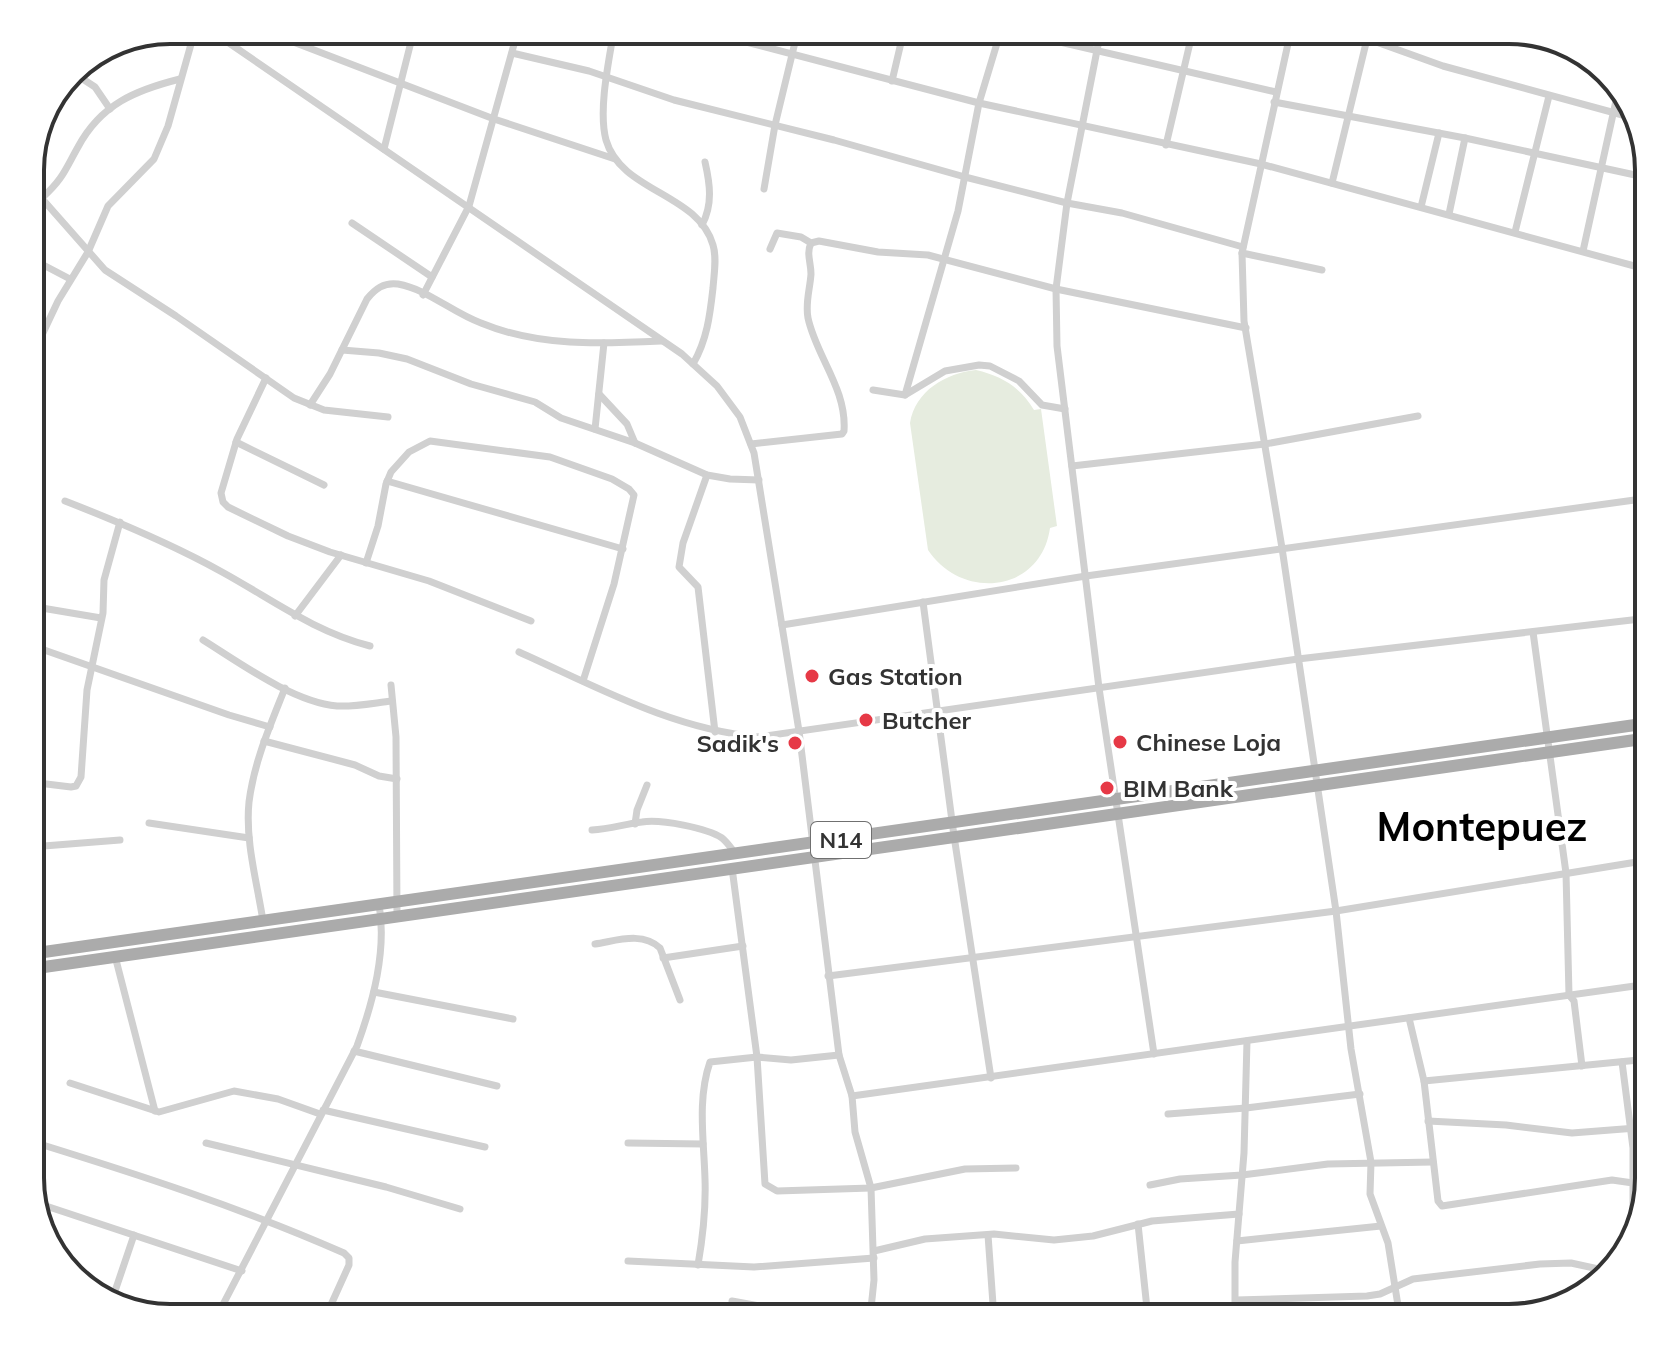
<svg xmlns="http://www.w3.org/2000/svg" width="1679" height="1348" viewBox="0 0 1679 1348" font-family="Mulish,sans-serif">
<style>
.green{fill:#e6ecdf}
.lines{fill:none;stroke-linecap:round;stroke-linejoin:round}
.street{stroke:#d0d0d0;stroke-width:7}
.primary{stroke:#ababab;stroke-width:12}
.poi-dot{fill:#e63946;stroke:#fff;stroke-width:3}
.labels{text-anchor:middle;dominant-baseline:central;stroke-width:8;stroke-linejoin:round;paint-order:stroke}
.shield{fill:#fff;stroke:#707070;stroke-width:2}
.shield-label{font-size:22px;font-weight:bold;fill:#333}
.poi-label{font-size:24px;font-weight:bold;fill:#333;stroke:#fff;text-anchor:start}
.town-label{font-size:40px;font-weight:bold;fill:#000;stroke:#fff}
.rim{fill:none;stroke:#333;stroke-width:4}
</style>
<rect width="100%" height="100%" fill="#fff"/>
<path class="green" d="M976,370C1002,376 1020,387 1034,410L1041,409L1057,526L1050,528C1041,593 962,601 928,550L910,423C915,391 946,373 976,370Z"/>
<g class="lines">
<g class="street">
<polyline points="210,30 682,354 717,386 740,417 754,453 799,731 839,1055 852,1096 855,1132 871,1188 874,1280 870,1318"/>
<polyline points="262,30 494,119 615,159"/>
<path d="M614,30C609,60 598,110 606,140C621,192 698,193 713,245C717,258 714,274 713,288C710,315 707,340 693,364"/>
<polyline points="700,30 979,103 1261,164 1649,270"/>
<polyline points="1008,30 1276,92"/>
<polyline points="1101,30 1067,203 1056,289 1057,346 1099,688 1154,1054"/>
<polyline points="1291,30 1242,253 1244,321 1282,548 1336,911 1351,1049 1371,1162 1370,1194 1388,1243 1400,1318"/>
<polyline points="1343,30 1443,66 1637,119"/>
<polyline points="512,53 589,71 674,100 834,140 965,177 1067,203 1122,213 1243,247"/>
<polyline points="72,72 95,87 110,109"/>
<polyline points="892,81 904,30"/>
<polyline points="1274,102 1465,138 1649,178"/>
<polyline points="1166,145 1193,30"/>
<polyline points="384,149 414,30"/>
<polyline points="1332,183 1367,39"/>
<polyline points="30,185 105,270 176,316 294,398 324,410 388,417"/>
<polyline points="764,189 775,125 798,30"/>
<path d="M42,198C63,179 65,170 78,147C101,104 136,90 180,79"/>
<polyline points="1421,207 1439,133"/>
<polyline points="1449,214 1465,138"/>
<polyline points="352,223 432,277"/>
<path d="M702,225C713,204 710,184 705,162"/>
<polyline points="1515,232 1549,96"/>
<polyline points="770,249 777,233 801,237 811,243 819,241 878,252 928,255 1056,289 1246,328"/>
<polyline points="1583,251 1619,87"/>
<polyline points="1242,253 1322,270"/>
<polyline points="30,258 70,279"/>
<polyline points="423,295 469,206 518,30"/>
<polyline points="30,343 33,343 42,335 58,301 88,252 108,206 154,159 168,126 195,30"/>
<polyline points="342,350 379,353 407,359 471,384 535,402 561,418 635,443 707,475 730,479 759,480"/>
<polyline points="266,378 237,439 221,493 223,502 228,507 288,536 330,552 429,581 531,621"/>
<polyline points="873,390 905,395 945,371 979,365 990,366 1019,381 1042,405 1065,409"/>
<polyline points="599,394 627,424 635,443"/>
<polyline points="905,395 958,211 979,103 1001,30"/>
<path d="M310,405L330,374L367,299C375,289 384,282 398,284C427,289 453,313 481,323C539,347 600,344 662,341"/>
<polyline points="595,429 604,343"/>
<polyline points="236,442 324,485"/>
<path d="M751,444L842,434L844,431C847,389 816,356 808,318C805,303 810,289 811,274C811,262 806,254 811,243"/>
<polyline points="1072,466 1265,444 1418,416"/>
<polyline points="707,475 683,543 679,567 698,587 715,732"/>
<polyline points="387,481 623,549"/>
<path d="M65,501C119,522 172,544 222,572C273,600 313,631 370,646"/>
<polyline points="366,563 378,526 386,484 391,472 409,452 430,441 550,457 612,479 629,489 634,495 614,584 583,681"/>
<polyline points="923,602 954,836 991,1078"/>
<polyline points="30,606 101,618"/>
<polyline points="295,616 341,555"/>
<polyline points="782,625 1086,576 1649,498"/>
<polyline points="1533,632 1566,873 1569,995 1574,1001 1582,1066"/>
<path d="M203,640C240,663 293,702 337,706C355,707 374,703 392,701"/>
<polyline points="30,645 229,715 270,727"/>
<path d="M519,652C597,687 674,730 759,737L1298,659L1649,618"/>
<polyline points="391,685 396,737 397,916"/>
<polyline points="264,741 355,765 379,776 397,779"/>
<polyline points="30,782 71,787 76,786 81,777 87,690 103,613 104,580 120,522"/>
<polyline points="30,800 31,783"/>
<polyline points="149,823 249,838"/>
<polyline points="635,824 637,810 647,785"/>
<polyline points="30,826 37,1049"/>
<path d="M592,830C610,829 625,824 642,822C661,819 707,828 722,838C727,842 731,848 735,853"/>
<polyline points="31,847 120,840"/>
<polyline points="732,868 757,1057 765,1184 777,1191 871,1188 965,1169 1016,1168"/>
<path d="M263,921C257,882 245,841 249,802C254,762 270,726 285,688"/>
<path d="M595,944C616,941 642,931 660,948L680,1000"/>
<polyline points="115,956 155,1111"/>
<polyline points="663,958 743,946"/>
<polyline points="828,976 1336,911 1649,860"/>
<polyline points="374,992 513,1019"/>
<polyline points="1409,1018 1424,1081 1438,1201 1442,1206 1612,1180 1647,1185"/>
<polyline points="354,1051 497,1086"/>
<polyline points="1622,1062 1633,1148 1633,1222"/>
<polyline points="1424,1081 1649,1059"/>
<polyline points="70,1083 159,1112 234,1091 278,1099 320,1114"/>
<polyline points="852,1096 1649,984"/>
<polyline points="323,1110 485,1147"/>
<polyline points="1168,1114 1246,1108 1360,1094"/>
<polyline points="1428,1121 1506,1125 1572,1133 1649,1127"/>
<path d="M30,1141C137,1174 242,1208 344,1253L349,1258V1265L325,1318"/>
<polyline points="206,1143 386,1187 460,1209"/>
<polyline points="628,1143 703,1144"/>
<polyline points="1150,1185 1180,1179 1242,1175 1328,1164 1433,1162"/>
<polyline points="34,1202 242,1271"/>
<polyline points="1138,1224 1148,1318"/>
<polyline points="988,1235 994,1318"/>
<polyline points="1237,1241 1381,1226"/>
<polyline points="874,1251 925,1239 994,1234 1054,1240 1093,1236 1152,1221 1239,1214"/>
<polyline points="628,1261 754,1267 874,1258"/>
<path d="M698,1265C703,1236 706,1208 705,1179C704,1141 697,1099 710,1062L757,1057L791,1060L839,1055"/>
<polyline points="113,1297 134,1235"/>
<polyline points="1236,1300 1367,1296 1380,1294 1413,1279 1540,1264 1571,1263 1612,1272"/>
<polyline points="732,1301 805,1314 870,1316"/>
<path d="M216,1318L357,1046C373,1002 387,951 379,904"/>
<polyline points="1235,1318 1235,1262 1244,1153 1247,1041"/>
</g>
<g class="primary">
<polyline points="30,954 1649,723"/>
<polyline points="30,969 1649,738"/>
</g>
</g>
<g class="poi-dot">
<circle cx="812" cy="676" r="8"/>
<circle cx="866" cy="720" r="8"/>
<circle cx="1120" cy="742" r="8"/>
<circle cx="795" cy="743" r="8"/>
<circle cx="1107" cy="788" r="8"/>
</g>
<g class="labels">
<rect class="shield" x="811" y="822" width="60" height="36" rx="6"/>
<g class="shield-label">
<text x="841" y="840">N14</text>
</g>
<g class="poi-label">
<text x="828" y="676">Gas Station</text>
<text x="882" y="720">Butcher</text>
<text x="1136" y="742">Chinese Loja</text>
<text x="779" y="743" text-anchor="end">Sadik's</text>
<text x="1123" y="788">BIM Bank</text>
</g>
<g class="town-label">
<text x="1482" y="826">Montepuez</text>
</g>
</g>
<path d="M0 0H1679V1348H0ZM170 44H1509A126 126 0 0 1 1635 170V1178A126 126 0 0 1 1509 1304H170A126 126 0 0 1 44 1178V170A126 126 0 0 1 170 44Z" fill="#fff" fill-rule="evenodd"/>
<path class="rim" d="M170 44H1509A126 126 0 0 1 1635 170V1178A126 126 0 0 1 1509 1304H170A126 126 0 0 1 44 1178V170A126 126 0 0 1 170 44Z"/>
</svg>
